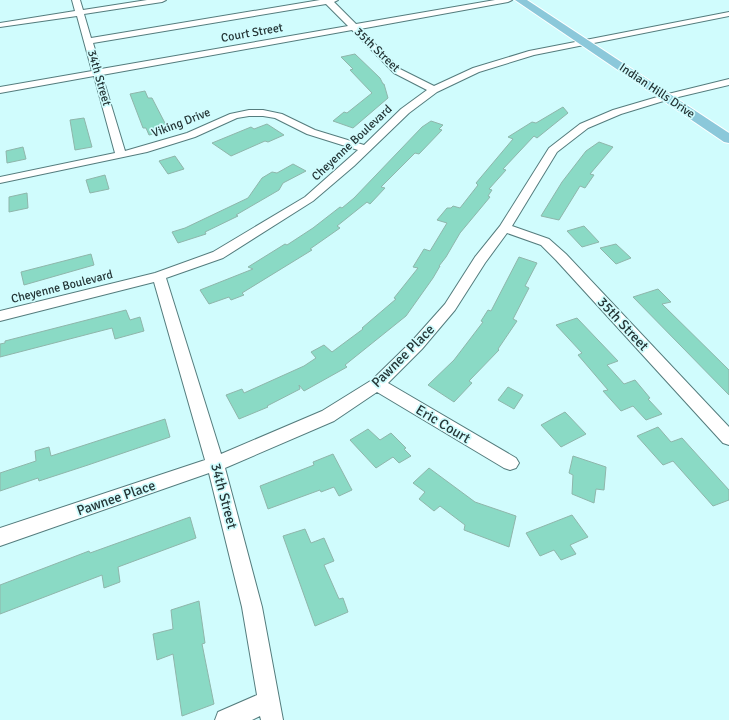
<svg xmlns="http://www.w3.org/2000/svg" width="729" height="720" viewBox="0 0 729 720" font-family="Signika,sans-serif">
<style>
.building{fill:#8adac5;stroke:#8fb6ab}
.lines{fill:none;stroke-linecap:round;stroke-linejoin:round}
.minor-casing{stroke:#547c7d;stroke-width:2}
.major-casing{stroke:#fff;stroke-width:2}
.minor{fill:#fff;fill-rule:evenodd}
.major{fill:#8bc8da;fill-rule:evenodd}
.labels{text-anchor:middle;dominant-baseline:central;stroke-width:3.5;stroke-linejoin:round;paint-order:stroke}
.far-street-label{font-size:12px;fill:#243536;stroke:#d0fcfd}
.street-label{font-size:14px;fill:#243536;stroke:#d0fcfd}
</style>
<rect width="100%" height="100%" fill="#d0fcfd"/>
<g class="building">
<polygon points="355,54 380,78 383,84 384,84 388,98 353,128 333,121 344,112 347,113 372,93 350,70 353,69 341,57"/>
<polygon points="145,91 148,98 152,98 167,127 161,129 162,132 149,135 146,128 143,128 130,94"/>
<polygon points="563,107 568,113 537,138 534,136 503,169 506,170 489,189 492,190 488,196 490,197 460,233 446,257 439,266 440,266 433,278 406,316 345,365 347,367 304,391 299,385 300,389 267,406 268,407 239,419 226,395 242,389 244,393 304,366 316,358 311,352 324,345 332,352 363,329 362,328 396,299 394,298 418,268 413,267 424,249 430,251 447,223 437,220 447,208 451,208 453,206 460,208 478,185 476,183 513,139 508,137 532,122 536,123"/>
<polygon points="84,118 92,147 75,150 70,120"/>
<polygon points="431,121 443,125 439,129 442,130 419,154 415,153 381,187 385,188 370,204 367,202 337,226 340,228 310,249 312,250 242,293 244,295 231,300 229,297 209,304 200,290 253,269 248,267 285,244 287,245 313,228 340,207 342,208 354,198 422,127"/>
<polygon points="267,124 284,135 268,142 265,141 231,156 212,143 251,127 254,129"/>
<polygon points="599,142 613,147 590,174 594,175 585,188 580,186 559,220 541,216 562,182 586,151"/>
<polygon points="23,147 26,159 7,163 6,151"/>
<polygon points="175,156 184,169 168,174 159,161"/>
<polygon points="293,164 306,171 283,183 279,190 236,215 238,216 205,232 206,234 178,243 172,232 185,228 248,198 262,178 272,172 277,173"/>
<polygon points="105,175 109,189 90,193 86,180"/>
<polygon points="27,193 28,208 9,212 9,197"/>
<polygon points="584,226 599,242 582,247 567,231"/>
<polygon points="616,244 631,258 616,264 600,248"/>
<polygon points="91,254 94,265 24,285 21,272"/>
<polygon points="519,257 537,263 525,286 529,288 513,319 517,321 498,349 499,350 469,381 472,383 454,402 428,385 454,360 483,322 481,321 488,310 491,311"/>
<polygon points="658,289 671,302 662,304 729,370 729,395 633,297"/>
<polygon points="126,310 130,320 140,317 144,331 115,339 112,328 0,357 0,344 5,343 5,341"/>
<polygon points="577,318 618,361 607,365 624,384 635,380 650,398 648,399 662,414 646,420 633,406 621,411 603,391 608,390 578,355 582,353 556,325"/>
<polygon points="508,387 523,395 514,409 498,400"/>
<polygon points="565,412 586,434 561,447 541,425"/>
<polygon points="165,419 170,437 88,465 39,481 38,478 0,491 0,473 36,461 35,451 49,447 51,456"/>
<polygon points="658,427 671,442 682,438 729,490 729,500 713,506 673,461 663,465 637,436"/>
<polygon points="368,429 380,440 391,433 406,448 404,449 411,456 399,463 393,457 376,468 350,440"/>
<polygon points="333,454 352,490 339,496 334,487 321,492 320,490 268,509 260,486 314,465 313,462"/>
<polygon points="573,456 606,467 604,490 596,489 594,503 572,494 573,475 569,473"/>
<polygon points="429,468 475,502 516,516 509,547 464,530 465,525 440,506 434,511 419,499 425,492 413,483"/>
<polygon points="572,515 588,537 570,545 576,554 561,560 554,550 540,556 526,533"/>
<polygon points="190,517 196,538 118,567 120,582 104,588 102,575 0,614 0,585 89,551 90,553"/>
<polygon points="305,529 311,543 324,538 334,561 324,565 339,599 343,598 348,612 315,626 283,536"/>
<polygon points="199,601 205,643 202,644 214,704 182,716 173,654 157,660 153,634 173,629 171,610"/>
</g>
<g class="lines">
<g class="minor-casing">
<path id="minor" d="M72,0H80L83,10L147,0H166L162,2L84,14L91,38L320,0H338L334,2L356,24L495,0H512L508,2L360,29L400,69L434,86L473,68L529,51L729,12V16L534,55L479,72L437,92L409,113L354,166L313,201L223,258L166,278L221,454L322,411L372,380L412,341L445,304L475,257L500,226L549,148L580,124L613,110L664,95L729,79V85L670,99L621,114L588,128L557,152L512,226L549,239L566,254L729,427V445L723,443L556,260L541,245L507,233L485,263L455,310L422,349L388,383L516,458L519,463L516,468L510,470L504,468L377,392L334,421L225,468L262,607L283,720H261L260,716L252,720H215L218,712L257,695L242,607L209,473L0,546V528L205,460L154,282L0,321V311L155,273L213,252L305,197L358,150L307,134L275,118L263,116H249L237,118L195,137L147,152L0,183V177L115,153L94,76L0,93V87L92,71L77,16L0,27V23L75,11ZM326,4L348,26L101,69L93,43ZM352,30L394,73L427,90L401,109L364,145L315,130L282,114L263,110H249L230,114L187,133L125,151L102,75Z"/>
</g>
<g class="major-casing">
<polygon id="major" points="515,0 527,0 729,133 729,143 724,142"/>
</g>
<use href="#minor" class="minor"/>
<use href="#major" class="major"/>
</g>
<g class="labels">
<g class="far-street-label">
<text transform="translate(252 33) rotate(-10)">Court Street</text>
<text transform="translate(377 50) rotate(44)">35th Street</text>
<text transform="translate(99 78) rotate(74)">34th Street</text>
<text transform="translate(657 91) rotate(34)">Indian Hills Drive</text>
<text transform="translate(181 123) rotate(-21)">Viking Drive</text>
<text transform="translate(352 143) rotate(-43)">Cheyenne Boulevard</text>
<text transform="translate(62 287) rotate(-14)">Cheyenne Boulevard</text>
</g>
<g class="street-label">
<text transform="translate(623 324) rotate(47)">35th Street</text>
<text transform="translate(403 356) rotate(-45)">Pawnee Place</text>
<text transform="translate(443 424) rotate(31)">Eric Court</text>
<text transform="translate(224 496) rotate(75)">34th Street</text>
<text transform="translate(116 498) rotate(-19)">Pawnee Place</text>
</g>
</g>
</svg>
